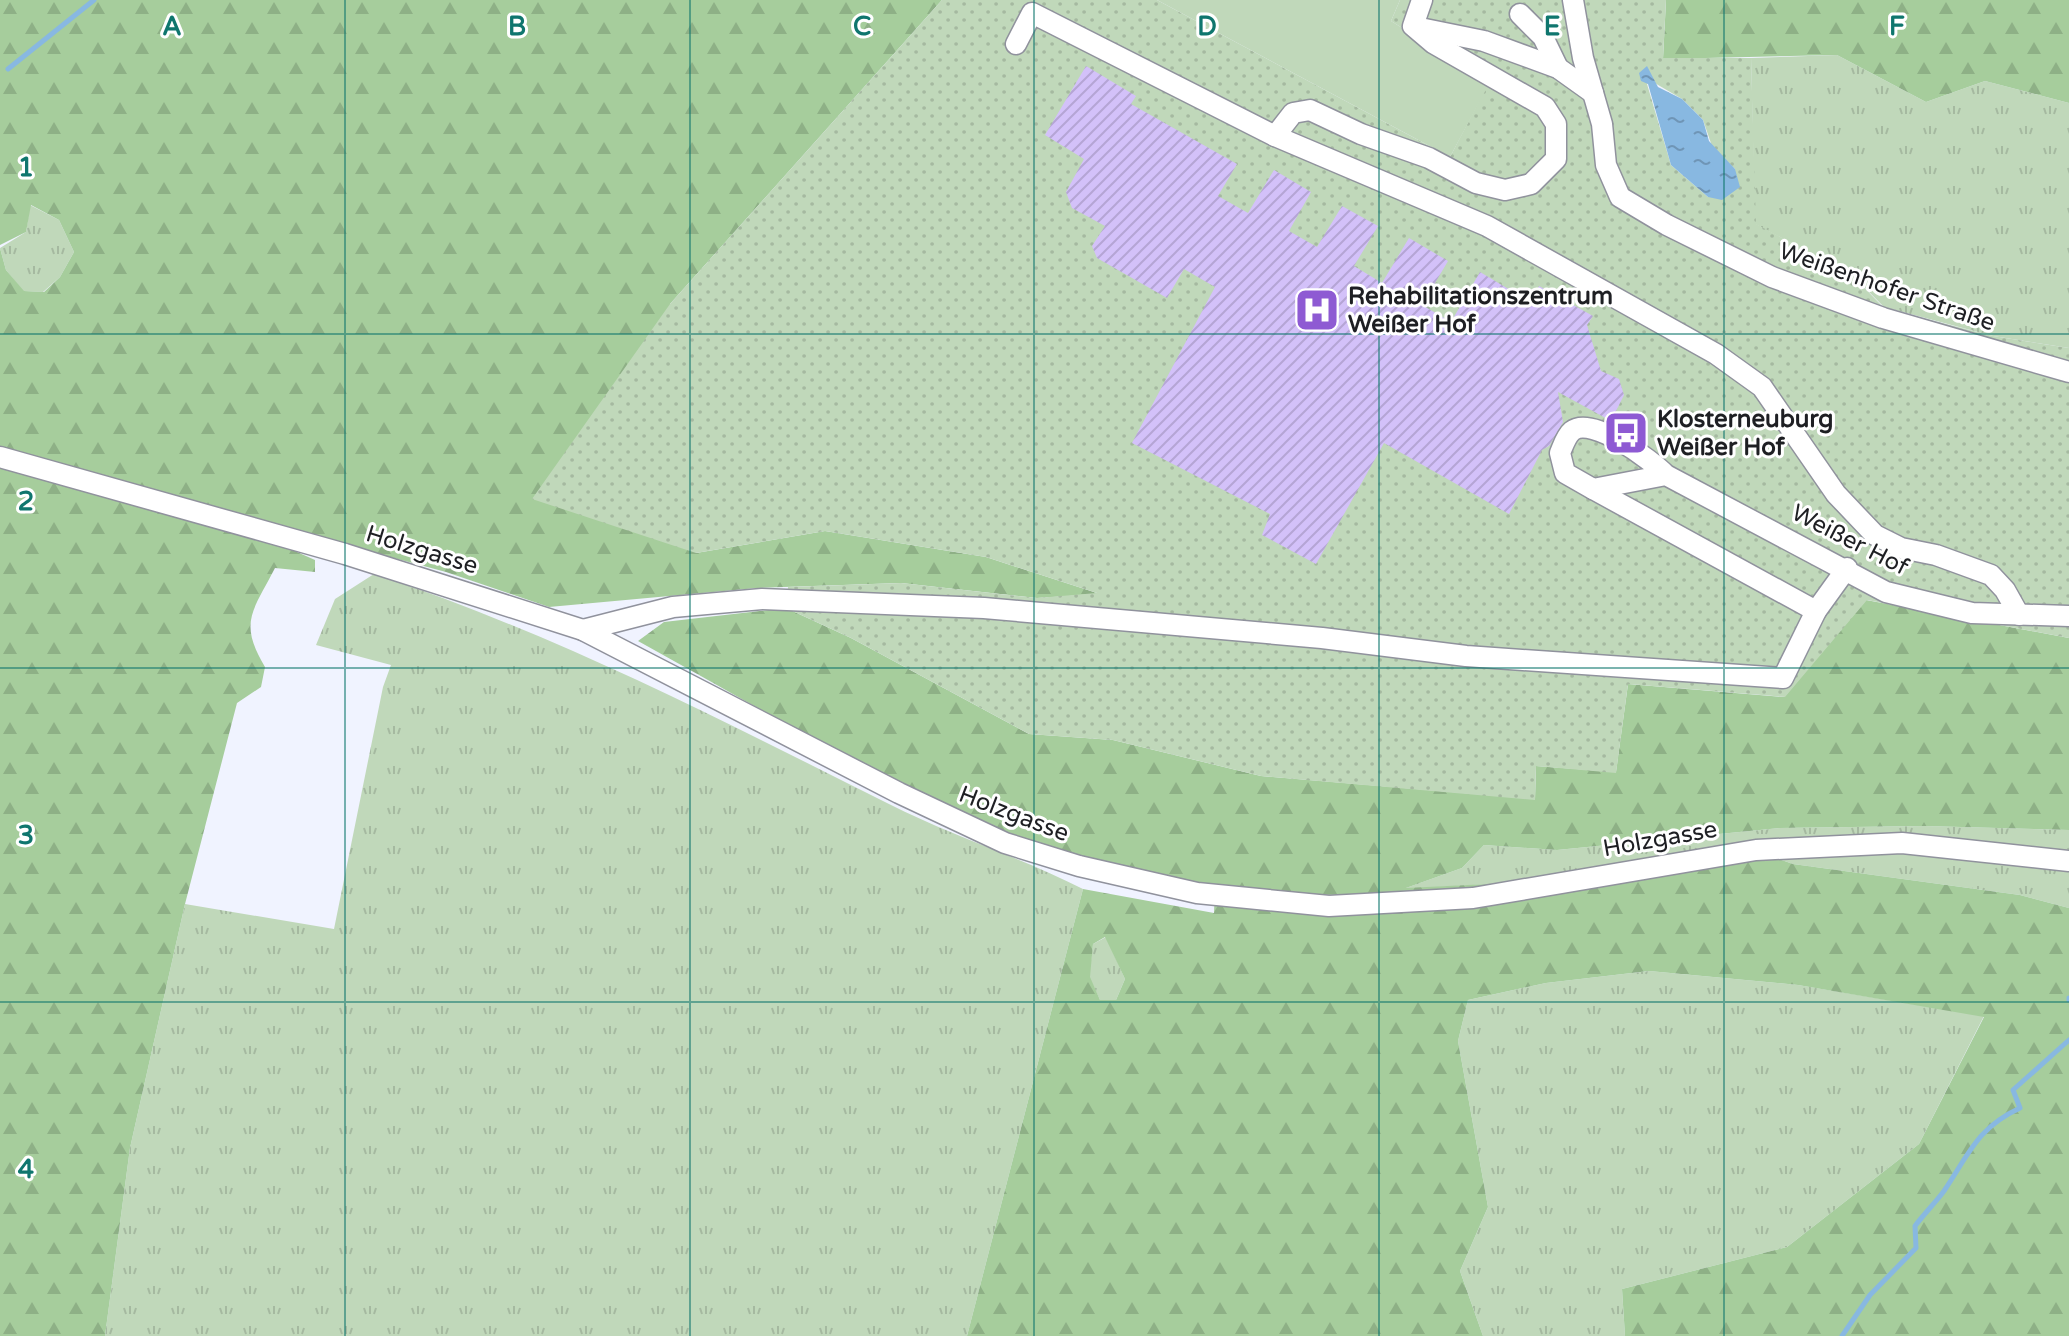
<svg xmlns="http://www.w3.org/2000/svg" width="2069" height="1336" viewBox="0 0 2069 1336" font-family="'Varela Round',sans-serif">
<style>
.grass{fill:url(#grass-tufts)}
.forest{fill:url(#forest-firs);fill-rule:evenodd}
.park{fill:url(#park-dots);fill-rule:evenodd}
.pitch{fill:#c0d8ba}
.water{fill:url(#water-ripples)}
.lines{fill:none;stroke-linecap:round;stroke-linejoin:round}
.stream{stroke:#88b8e1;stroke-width:5}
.building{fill:url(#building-hatch)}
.minor-casing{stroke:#90929d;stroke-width:23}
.minor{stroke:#fff;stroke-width:20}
.grid{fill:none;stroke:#0f766e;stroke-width:2;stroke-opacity:0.55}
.labels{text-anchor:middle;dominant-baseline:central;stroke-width:6;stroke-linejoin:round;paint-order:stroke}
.street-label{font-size:24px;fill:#1e1f23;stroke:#fff}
.poi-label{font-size:24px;font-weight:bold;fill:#1e1f23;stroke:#fff;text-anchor:start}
.grid-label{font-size:26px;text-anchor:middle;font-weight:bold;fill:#0f766e;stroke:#fff;stroke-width:6;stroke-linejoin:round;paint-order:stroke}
</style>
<defs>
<pattern id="grass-tufts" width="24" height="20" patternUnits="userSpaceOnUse" patternTransform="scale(2)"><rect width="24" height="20" fill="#c0d8ba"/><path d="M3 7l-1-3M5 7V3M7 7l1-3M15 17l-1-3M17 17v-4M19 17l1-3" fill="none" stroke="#a5b9a0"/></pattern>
<pattern id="forest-firs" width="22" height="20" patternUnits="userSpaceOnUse" patternTransform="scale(2)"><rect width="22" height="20" fill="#a6cd9c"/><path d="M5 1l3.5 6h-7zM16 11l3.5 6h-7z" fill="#8eb086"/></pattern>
<pattern id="park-dots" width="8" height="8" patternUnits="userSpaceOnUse" patternTransform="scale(2)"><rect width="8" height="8" fill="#c0d8ba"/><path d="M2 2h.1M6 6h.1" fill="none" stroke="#a5b9a0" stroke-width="1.8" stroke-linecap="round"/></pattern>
<pattern id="water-ripples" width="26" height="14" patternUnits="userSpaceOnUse" patternTransform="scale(2)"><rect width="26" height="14" fill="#88b8e1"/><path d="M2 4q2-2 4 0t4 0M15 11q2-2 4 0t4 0" fill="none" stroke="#6f95b6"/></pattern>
<pattern id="building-hatch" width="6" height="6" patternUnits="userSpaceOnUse" patternTransform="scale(2)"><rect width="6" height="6" fill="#d3c1f9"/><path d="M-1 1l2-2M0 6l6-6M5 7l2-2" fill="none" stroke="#b5a5d5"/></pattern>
</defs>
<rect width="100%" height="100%" fill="#f0f3ff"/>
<g class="grass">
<polygon points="1837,55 1926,102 1985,81 2069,103 2069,348 1993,336 1884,307 1852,275 1755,224 1751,58"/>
<polygon points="30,205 59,220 74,252 60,277 43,292 23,291 6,270 0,248 26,232"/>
<path d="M374,574C556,634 719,719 889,804C952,836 1020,857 1083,889L967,1336H105L130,1148L185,904L334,929L383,687L391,665L316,645L335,599Z"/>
<polygon points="1925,826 2069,830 2069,908 2020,895 1793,864 1735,844 1508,883 1403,889 1462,868 1484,845 1557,850 1780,828"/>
<polygon points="1106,937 1125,979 1116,1000 1100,1000 1089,977 1093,944"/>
<polygon points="1649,971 1798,985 1984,1016 1919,1144 1787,1247 1622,1289 1625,1336 1483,1336 1460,1271 1488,1207 1458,1041 1468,1000 1546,983"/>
</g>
<g class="forest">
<path d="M0,0H942L670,304L696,553L825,531L986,557L1100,594L1037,598L901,583L757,588L549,607L446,572L271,525L270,540L315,560V572L275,568C253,611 238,622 265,667L261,687L237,703L185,904L130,1148L105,1336H0V248L6,270L24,291L44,292L60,277L74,252L59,220L31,205L26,232L0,245Z"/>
<polygon points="1666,0 2069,0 2069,103 1985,81 1926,102 1837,55 1663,59"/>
<path d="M1866,600L2069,638V830L1925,826L1780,828L1557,850L1484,845L1462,868L1406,888L1508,883L1735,844L1793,864L2020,895L2069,908V1336H1625L1622,1289L1787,1247L1919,1144L1984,1017L1798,985L1649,971L1546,983L1468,1000L1458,1041L1488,1207L1460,1271L1483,1336H967L1083,889L1214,913L1215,886C1178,879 1138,876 1102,865C937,817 787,723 638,641L664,622L786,608L851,638L1029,734L1113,740L1261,776L1535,799L1536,766L1616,772L1628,684L1784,697ZM1105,937L1125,979L1116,1000H1100L1090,977L1093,944Z"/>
</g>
<path class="park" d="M942,0H1157L1450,157L1489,82L1391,21L1400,0H1666L1663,58H1751L1756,224L1852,275L1884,308L1993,336L2069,348V638L1867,600L1785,697L1628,684L1616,773L1536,766L1535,800L1261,776L1113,740L1029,734L851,638L786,608L788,587L901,583L1037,598L1097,593L986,557L825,531L696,553L532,499L670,304ZM1653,82L1682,99L1703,120L1713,149L1735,169L1708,197L1671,165L1647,84Z"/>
<polygon class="pitch" points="1157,0 1400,0 1391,21 1490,82 1450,157"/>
<polygon class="water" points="1647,66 1658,87 1682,99 1703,120 1709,141 1735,169 1740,187 1722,200 1708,197 1671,165 1648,84 1641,81 1639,73"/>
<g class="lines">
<g class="stream">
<polyline points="8,69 94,0"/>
<polyline points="2069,998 2069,1000"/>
<path d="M1842,1336L1870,1295L1916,1248L1915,1226C1924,1214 1935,1203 1944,1191C1969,1154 1977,1128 2020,1108L2013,1090L2069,1040"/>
</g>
</g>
<polygon class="building" points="1086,66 1136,96 1131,104 1237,164 1218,196 1248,213 1274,170 1311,192 1289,231 1317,247 1342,206 1378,226 1354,266 1382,283 1409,238 1448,261 1422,305 1451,322 1480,272 1530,302 1539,286 1593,316 1587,325 1601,371 1619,379 1624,395 1611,421 1558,392 1563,422 1549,446 1542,450 1509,514 1384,443 1316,564 1262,535 1270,514 1132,443 1215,287 1184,269 1167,298 1097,258 1092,246 1105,226 1072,208 1066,192 1084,159 1045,135"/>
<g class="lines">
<g class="minor-casing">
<g id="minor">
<polyline points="1573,0 1583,58 1602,124 1606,165 1620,197 1667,225 1772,277 1883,318 2069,372"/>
<polyline points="1520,14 1543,37 1558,68"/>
<polyline points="1420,28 1484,41 1558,68 1593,93"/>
<polyline points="1016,44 1032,13 1275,136 1487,226 1716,354 1762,387 1836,494 1875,535 1901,548 1936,555 1991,575 2005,590 2019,615"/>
<polyline points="1275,136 1293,113 1310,110 1361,134 1429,158 1476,183 1505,190 1531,184 1556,159 1556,124 1545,107 1433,43 1413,26 1422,0"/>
<polyline points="0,457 345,554 583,630 899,793 1005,843 1079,866 1197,893 1329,906 1473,898 1756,850 1902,843 2069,861"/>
<path d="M1666,475L1593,489L1565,473L1560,453C1563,446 1566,436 1572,431C1592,415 1651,460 1666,475L1886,592L1972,613L2069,616"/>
<polyline points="1593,489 1816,611"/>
<polyline points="583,630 673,607 762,599 984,608 1322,638 1466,656 1783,678 1816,611 1847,568"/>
</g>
</g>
<use href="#minor" class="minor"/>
</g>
<path class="grid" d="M345,0V1336M690,0V1336M1034,0V1336M1379,0V1336M1724,0V1336M0,334H2069M0,668H2069M0,1002H2069"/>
<defs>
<g id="hospital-square" transform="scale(2.3)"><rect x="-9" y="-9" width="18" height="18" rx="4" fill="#8e5ad3" stroke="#fff"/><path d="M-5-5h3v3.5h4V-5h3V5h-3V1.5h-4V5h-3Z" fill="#fff"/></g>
<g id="bus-square" transform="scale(2.3)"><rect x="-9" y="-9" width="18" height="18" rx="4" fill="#8e5ad3" stroke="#fff"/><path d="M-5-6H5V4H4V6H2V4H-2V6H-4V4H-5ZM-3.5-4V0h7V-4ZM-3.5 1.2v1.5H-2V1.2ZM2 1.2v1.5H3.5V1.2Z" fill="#fff"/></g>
</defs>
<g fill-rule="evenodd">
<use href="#hospital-square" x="1317" y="310"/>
<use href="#bus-square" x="1626" y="433"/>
</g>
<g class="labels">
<g class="street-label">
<text transform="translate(1887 287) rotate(19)">Weißenhofer Straße</text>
<text transform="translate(1850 540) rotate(27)">Weißer Hof</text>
<text transform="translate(422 550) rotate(17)">Holzgasse</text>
<text transform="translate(1014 814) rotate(21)">Holzgasse</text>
<text transform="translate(1660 839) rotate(-10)">Holzgasse</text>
</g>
<g class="poi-label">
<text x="1348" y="296">Rehabilitationszentrum<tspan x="1348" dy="28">Weißer Hof</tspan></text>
<text x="1657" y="419">Klosterneuburg<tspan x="1657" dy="28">Weißer Hof</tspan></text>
</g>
</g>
<g class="grid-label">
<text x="172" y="35">A</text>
<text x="517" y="35">B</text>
<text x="862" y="35">C</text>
<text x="1207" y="35">D</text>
<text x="1552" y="35">E</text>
<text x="1897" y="35">F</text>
<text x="26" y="176">1</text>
<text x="26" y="510">2</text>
<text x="26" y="844">3</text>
<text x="26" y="1178">4</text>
</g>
</svg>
